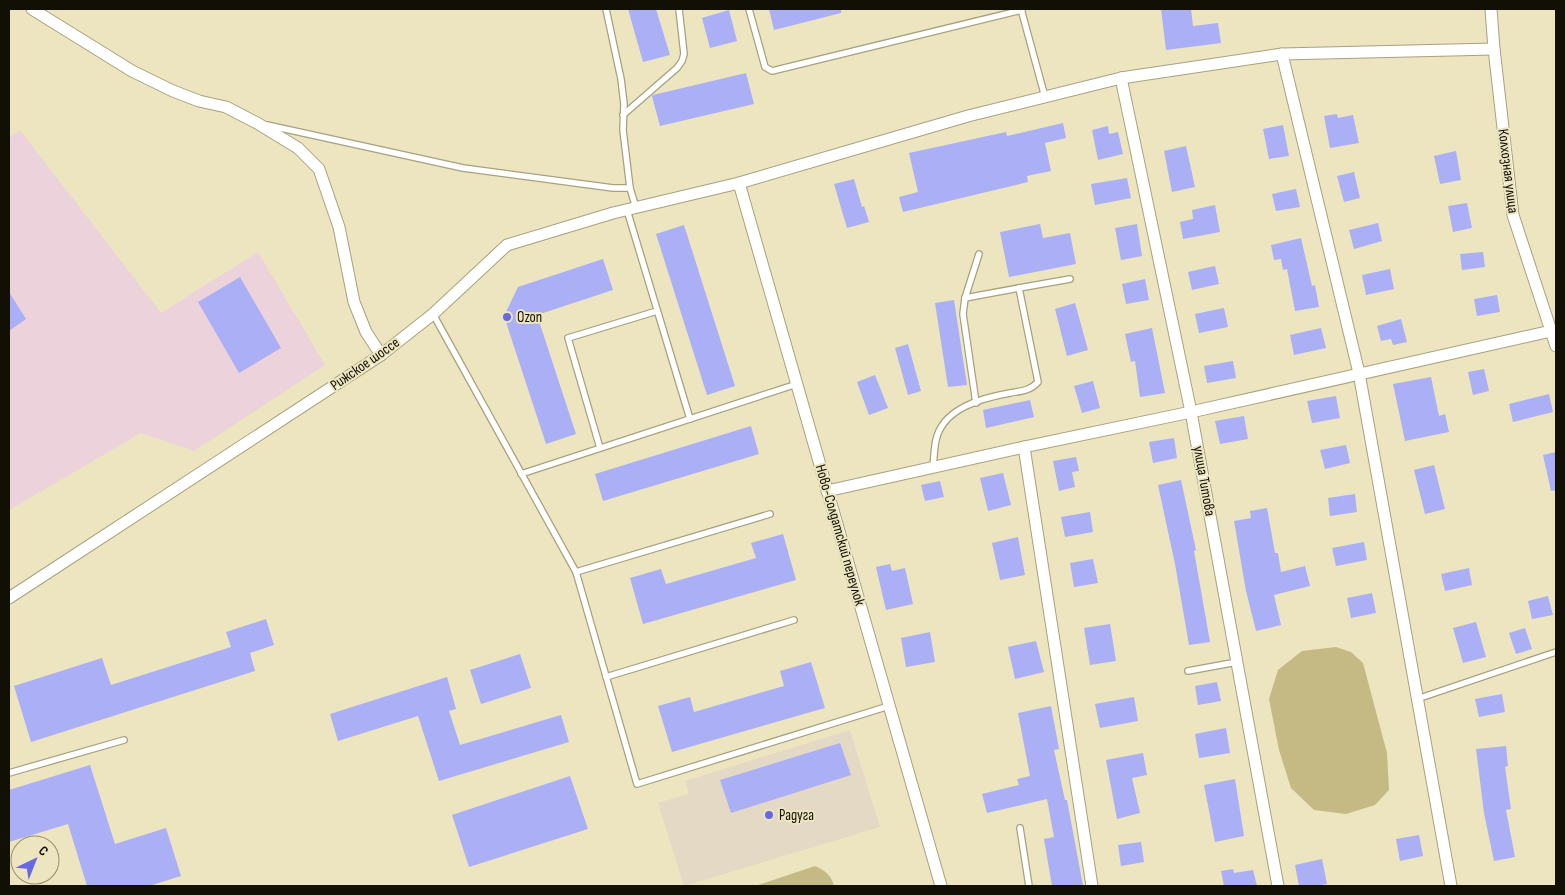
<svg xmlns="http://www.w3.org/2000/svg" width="1565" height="895" viewBox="0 0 1565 895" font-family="'Sofia Sans Condensed',sans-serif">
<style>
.industrial{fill:#ecd2da}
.education{fill:#e4d9c5}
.green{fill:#c5ba83}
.building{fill:#abaff6}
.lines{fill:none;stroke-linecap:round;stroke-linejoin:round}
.lane-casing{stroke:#a8a17e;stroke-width:8}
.street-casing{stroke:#a8a17e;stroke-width:13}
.lane{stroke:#fff;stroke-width:5.5}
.street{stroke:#fff;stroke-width:11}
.poi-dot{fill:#6669e2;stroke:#ece5c0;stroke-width:2}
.labels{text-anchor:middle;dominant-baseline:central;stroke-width:4;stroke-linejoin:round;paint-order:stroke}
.street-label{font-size:15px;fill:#121004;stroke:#ece5c0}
.poi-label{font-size:15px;fill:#121004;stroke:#ece5c0;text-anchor:start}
</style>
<rect width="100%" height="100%" fill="#ece5c0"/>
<polygon class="industrial" points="20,130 161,313 258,252 325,365 194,451 141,433 9,510 9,138"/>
<polygon class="education" points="850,730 880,827 684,886 658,803 689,794 685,781"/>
<g class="green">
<polygon points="1336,647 1351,652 1363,663 1387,753 1389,790 1375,805 1346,814 1314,810 1291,788 1279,750 1269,699 1278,670 1302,651"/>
<path d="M815,866C826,871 831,875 834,886H755Z"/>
</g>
<g class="building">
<polygon points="628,9 656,9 670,55 643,62"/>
<polygon points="769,9 841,9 841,13 774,30"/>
<polygon points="1161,9 1191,9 1193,26 1218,23 1221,43 1166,50"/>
<polygon points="729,10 737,41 710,48 702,18"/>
<polygon points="746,73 754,104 660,126 652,96 653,95"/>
<polygon points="1337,114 1338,118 1353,115 1359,143 1330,148 1324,116"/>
<polygon points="1063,123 1066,138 1045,143 1051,171 1027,176 1028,182 903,212 899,197 918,192 909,153 1006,132 1007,136"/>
<polygon points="1283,125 1289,156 1269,159 1263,129"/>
<polygon points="1108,126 1109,134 1118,132 1123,154 1098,160 1092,130"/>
<polygon points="1186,146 1195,187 1172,192 1164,151"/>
<polygon points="1456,151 1461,180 1440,184 1434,156"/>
<polygon points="1354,172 1360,198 1344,202 1337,176"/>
<polygon points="1127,178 1131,198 1095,205 1091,184"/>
<polygon points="854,179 862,207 864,206 869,222 847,228 834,184"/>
<polygon points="1296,189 1300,207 1276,211 1272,194"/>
<polygon points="1467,203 1472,228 1453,232 1448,206"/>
<polygon points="1215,205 1220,232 1183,239 1180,222 1193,219 1192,210"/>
<polygon points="1378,223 1382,241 1354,249 1349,230"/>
<polygon points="1040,224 1043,238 1070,233 1076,264 1009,277 1000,232"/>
<polygon points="1137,224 1142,256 1121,260 1115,228"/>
<polygon points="684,225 735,386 707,395 656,234"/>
<polygon points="1301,238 1312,286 1315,285 1319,307 1295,311 1287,269 1283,270 1281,259 1274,260 1271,245"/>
<polygon points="1483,252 1485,267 1462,270 1460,254"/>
<polygon points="603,259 613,290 537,315 576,434 546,444 504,316 518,287"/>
<polygon points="1215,266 1219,284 1192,290 1188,272"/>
<polygon points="1390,269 1394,289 1366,295 1362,275"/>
<polygon points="240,277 281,348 239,373 198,302"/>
<polygon points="1145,279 1149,300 1126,304 1122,284"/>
<polygon points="9,292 26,319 9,331"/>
<polygon points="1497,295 1500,312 1477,316 1474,299"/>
<polygon points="954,300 967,385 948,387 935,303"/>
<polygon points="1075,303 1088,350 1067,356 1055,309"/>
<polygon points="1224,308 1228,327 1199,333 1195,314"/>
<polygon points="1401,319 1407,342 1393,345 1391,339 1381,341 1377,326"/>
<polygon points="1152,328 1165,393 1140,397 1135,361 1131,362 1125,334"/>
<polygon points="1321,328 1326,348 1294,355 1290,335"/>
<polygon points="908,344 921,391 908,395 895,348"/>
<polygon points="1233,361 1236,378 1207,383 1204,366"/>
<polygon points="1484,369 1489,391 1473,395 1468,372"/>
<polygon points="875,375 888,408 869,415 857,382"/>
<polygon points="1431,377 1439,416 1445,414 1449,432 1405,441 1393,384"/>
<polygon points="1093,381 1100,408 1082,413 1074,386"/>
<polygon points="1549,394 1553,412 1513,422 1509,404"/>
<polygon points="1336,396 1340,418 1312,423 1307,401"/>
<polygon points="1030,400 1034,417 986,428 983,410"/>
<polygon points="1244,416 1248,439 1220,444 1215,421"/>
<polygon points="751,426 759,454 603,501 595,474"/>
<polygon points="1174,438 1177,458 1153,463 1149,442"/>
<polygon points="1346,445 1350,463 1325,469 1320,450"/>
<polygon points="1556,452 1556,490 1551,491 1543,455"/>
<polygon points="1076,457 1079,471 1072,472 1075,487 1059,491 1053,461"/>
<polygon points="1434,465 1445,509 1425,514 1414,470"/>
<polygon points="1003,473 1011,505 988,511 980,478"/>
<polygon points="1181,480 1196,550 1194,551 1210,642 1189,645 1175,564 1158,485"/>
<polygon points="940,481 944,497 925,501 921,485"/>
<polygon points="1355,494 1357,512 1330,516 1328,498"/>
<polygon points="1267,508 1275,553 1278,553 1281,572 1305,566 1310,586 1274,595 1281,625 1256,631 1246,591 1234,521 1251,518 1250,511"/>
<polygon points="1090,512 1093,532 1065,537 1061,517"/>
<polygon points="783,534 796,580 643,624 630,578 661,569 666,584 756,558 751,543"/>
<polygon points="1018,537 1025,575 1000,580 992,543"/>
<polygon points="1364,542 1367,560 1336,566 1332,548"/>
<polygon points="1093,559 1098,583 1074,587 1070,563"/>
<polygon points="890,564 892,571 905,568 913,604 886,610 876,567"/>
<polygon points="1469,568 1472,585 1445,591 1441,574"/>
<polygon points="1372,593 1376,613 1351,618 1347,598"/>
<polygon points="1548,596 1553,615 1532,619 1528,601"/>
<polygon points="266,619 274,645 250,653 255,671 31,742 14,686 102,658 111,685 231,647 226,632"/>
<polygon points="1476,622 1486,657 1463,663 1453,628"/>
<polygon points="1110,624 1116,661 1090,665 1084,628"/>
<polygon points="1525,628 1532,649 1516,654 1509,633"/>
<polygon points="930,632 935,662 906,667 901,638"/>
<polygon points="1036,641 1044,672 1015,679 1008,647"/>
<polygon points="520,654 531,688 481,704 470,670"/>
<polygon points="811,662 825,708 672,752 658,706 690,697 694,712 784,686 780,671"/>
<polygon points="447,677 456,709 449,711 460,745 561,715 569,742 439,781 418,716 338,741 330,714"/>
<polygon points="1217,682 1221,701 1198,705 1195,686"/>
<polygon points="1502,694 1505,712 1479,717 1475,699"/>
<polygon points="1134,697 1138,721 1100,728 1095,704"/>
<polygon points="1051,706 1059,749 1054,750 1065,800 1067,800 1083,886 1052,886 1044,839 1054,837 1047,799 987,813 982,794 1019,785 1017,779 1030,776 1018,713"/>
<polygon points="1226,728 1230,753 1199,758 1195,734"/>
<polygon points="840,743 851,775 731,813 720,780"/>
<polygon points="1506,746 1508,766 1505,767 1511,809 1506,810 1515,857 1494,861 1484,813 1476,749"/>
<polygon points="1143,753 1147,775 1132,778 1140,813 1117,819 1106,760"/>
<polygon points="90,765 115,844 166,828 181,876 149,886 87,886 68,824 9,842 9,790"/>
<polygon points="570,776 588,829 469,867 452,815"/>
<polygon points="1235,779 1244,836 1215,842 1204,785"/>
<polygon points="1419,835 1423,856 1400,861 1396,839"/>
<polygon points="1141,842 1144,862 1121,866 1118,845"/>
<polygon points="1322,859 1327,884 1315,886 1299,886 1295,865"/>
<polygon points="1233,869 1234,873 1253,870 1257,886 1224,886 1221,871"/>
</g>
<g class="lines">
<g class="lane-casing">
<g id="lane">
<polyline points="606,9 621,79 624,104 623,130 630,188 636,208"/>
<polyline points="749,9 765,67 772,71 1022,10"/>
<polyline points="1021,9 1045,97"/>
<polyline points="623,115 677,68 682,61 684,54 679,9"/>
<polyline points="267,125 463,168 613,188 630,188"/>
<polyline points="627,210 690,419"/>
<polyline points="965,298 979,254"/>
<polyline points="433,314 576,572 637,784 889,706"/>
<polyline points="976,403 963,314 965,298 1019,288"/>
<polyline points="600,448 568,338 657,311"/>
<path d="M933,467C934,458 934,449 936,440C943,408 982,398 1010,393C1021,391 1030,391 1038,382L1019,288L1070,279"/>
<polyline points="521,474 797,384"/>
<polyline points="576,572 770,514"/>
<polyline points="1188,671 1237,662"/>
<polyline points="606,677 794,620"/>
<polyline points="1417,699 1556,652"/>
<polyline points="9,773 124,740"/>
<polyline points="1020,828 1029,886"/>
</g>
</g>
<g class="street-casing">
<g id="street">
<polyline points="32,9 132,71 173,91 199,101 226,107 257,123 298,148 319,169 339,227 354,302 366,332 381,355"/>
<polyline points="1491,9 1494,49 1513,215 1556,346"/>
<polyline points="1282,54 1359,373 1451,886"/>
<polyline points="1121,78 1191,412 1278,886"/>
<polyline points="739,183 941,886"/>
<polyline points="1024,447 1092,886"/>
<polyline points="827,491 1024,447 1191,412 1551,331"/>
<polyline points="9,598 381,355 433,314 507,245 613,213 739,183 968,116 1121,78 1282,54 1494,49"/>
</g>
</g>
<use href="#lane" class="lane"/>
<use href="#street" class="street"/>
</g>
<g class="poi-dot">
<circle cx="507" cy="317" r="5"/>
<circle cx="769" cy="815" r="5"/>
</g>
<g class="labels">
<g class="street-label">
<text transform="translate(1508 171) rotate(83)">Колхозная улица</text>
<text transform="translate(365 364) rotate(-35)">Рижское шоссе</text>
<text transform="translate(1204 481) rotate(80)">улица Титова</text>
<text transform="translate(840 535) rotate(74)">Ново-Солдатский переулок</text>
</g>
<g class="poi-label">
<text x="517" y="317">Ozon</text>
<text x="779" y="815">Радуга</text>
</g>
</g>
<rect width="1565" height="895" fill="none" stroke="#121004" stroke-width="20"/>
<g transform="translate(35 860) rotate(43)"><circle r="24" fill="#ece5c0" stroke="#959075"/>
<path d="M0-4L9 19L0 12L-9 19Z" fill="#6669e2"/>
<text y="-8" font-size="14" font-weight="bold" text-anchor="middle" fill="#121004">С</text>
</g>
</svg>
